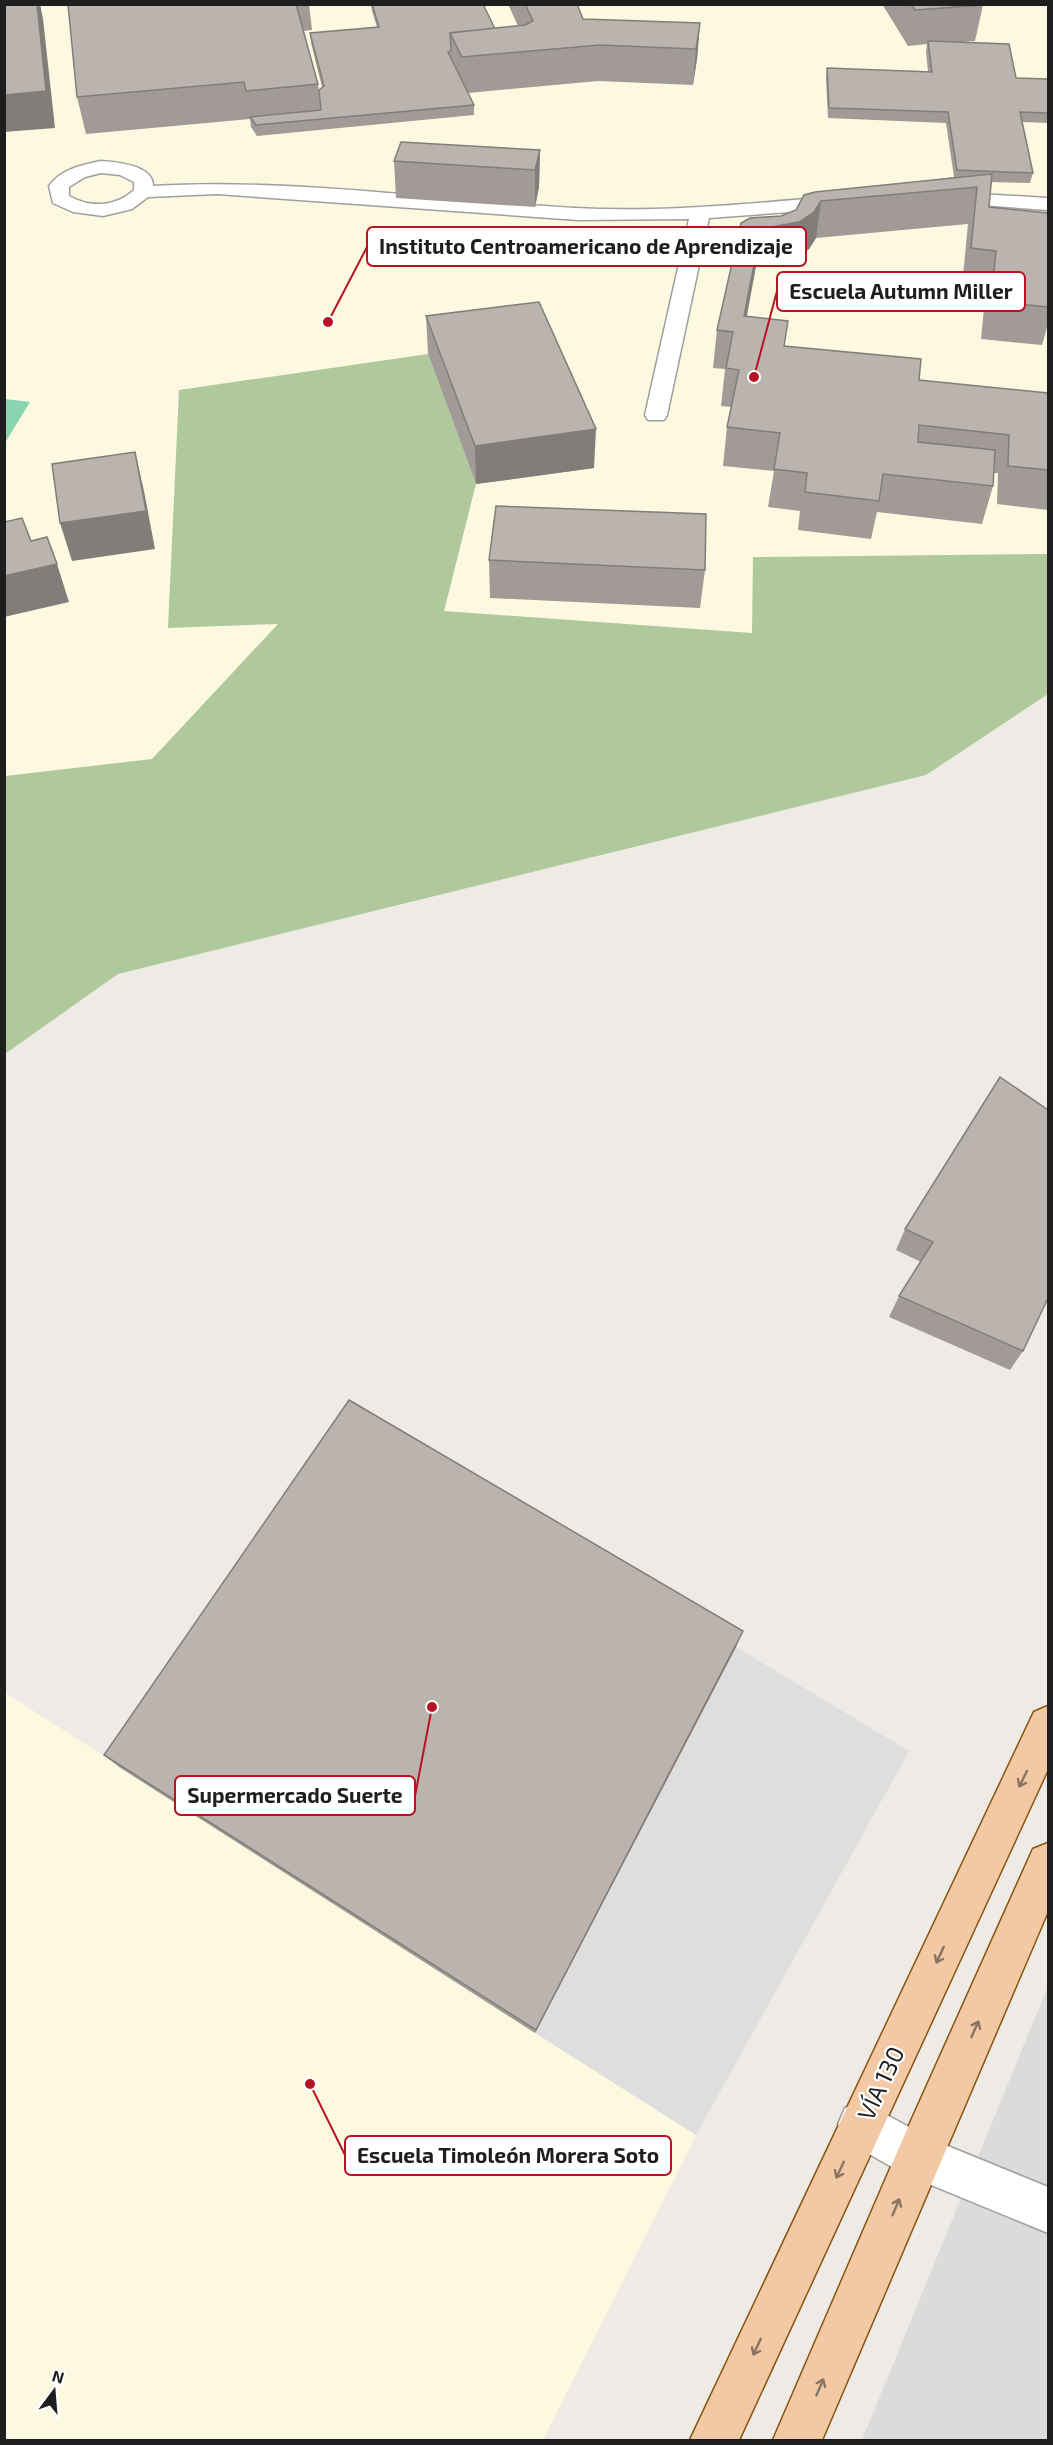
<svg xmlns="http://www.w3.org/2000/svg" width="1053" height="2445" viewBox="0 0 1053 2445" font-family="'Exo 2',sans-serif">
<style>
.residential{fill:#dcdbdb}
.education{fill:#fcf9e0}
.forest{fill:#afc99d}
.pitch{fill:#8ad5b1}
.parking{fill:#dedede}
.lines{fill:none;stroke-linecap:round;stroke-linejoin:round}
.minor-casing{stroke:#9f9f9f;stroke-width:3}
.major-casing{stroke:#89540e;stroke-width:3}
.minor{fill:#fff;fill-rule:evenodd}
.major{fill:#f3c9a5;fill-rule:evenodd}
.wall{fill:#a19a96}
.shaded-wall{fill:#837d7a}
.building{fill:#bbb3ae;stroke:#837d7a;stroke-width:1.5}
.oneway{stroke:#887462}
.labels{text-anchor:middle;dominant-baseline:central;stroke-width:4.5;stroke-linejoin:round;paint-order:stroke}
.near-street-label{font-size:24px;fill:#1e1e1e;stroke:#fff}
.leader{fill:none;stroke:#b81324;stroke-width:2}
.callout-dot{fill:#b81324;stroke:#fff;stroke-width:2}
.callout{fill:#fff;stroke:#b81324;stroke-width:2}
.callout-label{font-size:21px;text-anchor:middle;font-weight:bold;fill:#1e1e1e}
</style>
<rect width="100%" height="100%" fill="#eeeae5"/>
<polygon class="residential" points="1048,1986 1048,2440 862,2440"/>
<g class="education">
<polygon points="5,5 1048,5 1048,694 926,775 118,974 5,1054"/>
<polygon points="4,1692 696,2135 543,2440 5,2440"/>
</g>
<polygon class="forest" points="428,354 476,484 444,611 752,633 753,557 1048,554 1048,694 926,775 118,974 5,1054 5,776 152,759 278,624 168,628 179,390"/>
<polygon class="pitch" points="5,399 30,402 5,443 4,399"/>
<polygon class="parking" points="736,1647 909,1751 696,2135 535,2033"/>
<g class="lines">
<g class="minor-casing">
<g id="minor">
<path d="M101,161C116,162 154,165 153,186C293,178 435,200 575,208C664,213 754,203 843,196L853,202L843,208L709,218L667,415L664,420H648L645,415L689,219L578,220L217,194L148,197L132,209L103,216L73,212L53,203L49,186C61,169 82,165 101,161ZM101,173L120,175L134,182V190C116,207 90,208 69,196V187L85,177Z"/>
<polygon points="946,192 1048,198 1048,210 939,202 936,198 939,194"/>
<polygon points="861,2101 933,2140 1048,2187 1048,2233 902,2173 845,2140 838,2124 845,2108"/>
</g>
</g>
<g class="major-casing">
<g id="major">
<polygon points="1048,1706 1048,1769 739,2440 690,2440 1034,1712"/>
<polygon points="1048,1843 1048,1911 822,2440 773,2440 902,2141 1033,1849"/>
</g>
</g>
<use href="#minor" class="minor"/>
<use href="#major" class="major"/>
</g>
<g class="wall">
<polygon points="68,4 309,4 312,30 303,31 318,84 319,90 322,87 311,43 310,33 377,27 372,11 371,4 483,4 495,29 518,26 508,4 577,4 583,19 700,23 697,59 693,85 598,81 468,93 474,105 474,115 257,136 251,127 250,119 86,134 77,97"/>
<polygon points="882,4 982,4 983,5 975,41 963,42 1016,78 1048,79 1048,123 1022,122 1033,173 1030,183 991,182 989,207 1048,213 1048,324 1042,345 981,339 986,288 962,286 968,224 816,238 809,249 794,260 756,266 747,316 785,346 919,380 1048,393 1048,510 997,504 998,473 994,473 993,486 982,524 877,512 871,539 798,530 800,511 768,507 774,471 723,466 727,427 731,407 721,406 725,369 713,368 717,330 781,216 796,210 804,195 954,177 946,123 828,118 826,78 827,68 928,72 926,51 927,44 908,46"/>
<polygon points="540,150 539,187 535,207 396,198 394,161"/>
<polygon points="426,316 594,468 476,484 428,354"/>
<polygon points="489,560 705,570 700,608 490,598"/>
<polygon points="1000,1077 1023,1351 1010,1370 889,1317 899,1296 921,1262 896,1250 905,1229"/>
<polygon points="736,1647 535,2033 119,1767 104,1755"/>
</g>
<g class="shaded-wall">
<polygon points="37,4 40,4 43,19 55,128 4,132 4,95"/>
<polygon points="700,23 697,59 693,85 696,49"/>
<polygon points="540,150 539,187 535,207 535,170"/>
<polygon points="821,201 816,238 809,249 794,260 756,266 739,354 744,316 761,229"/>
<polygon points="596,429 594,468 476,484 475,446"/>
<polygon points="135,452 144,491 155,549 72,561 60,523"/>
<polygon points="57,564 69,602 4,617 4,576"/>
<polygon points="743,1631 736,1647 535,2033 536,2030"/>
</g>
<g class="building">
<polygon points="4,4 37,4 46,91 4,95"/>
<polygon points="68,4 296,4 318,84 246,91 244,82 77,97"/>
<polygon points="372,4 483,4 495,29 450,33 451,51 448,52 474,105 256,125 250,117 321,110 319,90 324,86 310,33 379,27"/>
<polygon points="525,4 577,4 583,19 700,23 696,49 600,45 462,57 450,33 525,25 533,21"/>
<polygon points="911,4 982,4 983,5 915,10"/>
<polygon points="928,41 1009,44 1016,78 1048,79 1048,113 1020,112 1033,173 957,170 948,112 829,108 827,68 932,72"/>
<polygon points="401,142 540,150 535,170 394,161"/>
<polygon points="992,174 989,207 1048,213 1048,307 991,301 996,251 971,248 977,187 821,201 814,212 799,222 761,229 744,316 788,321 784,346 921,359 919,380 1048,393 1048,470 1008,466 1009,435 919,425 918,442 995,450 993,486 883,474 879,501 805,492 807,473 774,469 780,433 727,427 739,370 726,368 733,332 717,330 741,223 750,218 781,216 796,210 804,195 815,192"/>
<polygon points="539,302 596,429 475,446 426,316"/>
<polygon points="135,452 146,511 60,523 52,464"/>
<polygon points="496,506 706,514 705,570 489,560"/>
<polygon points="22,518 31,541 47,537 57,564 4,576 4,522"/>
<polygon points="1000,1077 1048,1110 1048,1298 1023,1351 899,1296 933,1242 905,1229"/>
<polygon points="349,1400 743,1631 536,2030 104,1755"/>
</g>
<defs><path id="oneway-shaft" d="M-6 0H5M1.5-3L5.5 0L1.5 3" fill="none" stroke-width="1.6" stroke-linecap="round" stroke-linejoin="round" transform="scale(1.5)"/></defs>
<g class="oneway">
<use href="#oneway-shaft" transform="translate(1023 1779) rotate(116)"/>
<use href="#oneway-shaft" transform="translate(940 1955) rotate(115)"/>
<use href="#oneway-shaft" transform="translate(975 2029) rotate(-66)"/>
<use href="#oneway-shaft" transform="translate(840 2170) rotate(115)"/>
<use href="#oneway-shaft" transform="translate(896 2207) rotate(-67)"/>
<use href="#oneway-shaft" transform="translate(757 2347) rotate(115)"/>
<use href="#oneway-shaft" transform="translate(820 2387) rotate(-67)"/>
</g>
<g class="labels">
<g class="near-street-label">
<text transform="translate(880 2083) rotate(-65)">VÍA 130</text>
</g>
</g>
<path class="leader" d="M328 322L367 247M754 377L777 291M432 1707L415 1796M310 2084L345 2155"/>
<g class="callout-dot">
<circle cx="328" cy="322" r="6"/>
<circle cx="754" cy="377" r="6"/>
<circle cx="432" cy="1707" r="6"/>
<circle cx="310" cy="2084" r="6"/>
</g>
<g class="callout">
<rect x="367" y="227" width="439" height="39" rx="6"/>
<rect x="777" y="272" width="248" height="39" rx="6"/>
<rect x="175" y="1776" width="240" height="39" rx="6"/>
<rect x="345" y="2136" width="326" height="39" rx="6"/>
</g>
<g class="callout-label">
<text x="586" y="254">Instituto Centroamericano de Aprendizaje</text>
<text x="901" y="299">Escuela Autumn Miller</text>
<text x="295" y="1803">Supermercado Suerte</text>
<text x="508" y="2163">Escuela Timoleón Morera Soto</text>
</g>
<rect width="1053" height="2445" fill="none" stroke="#1e1e1e" stroke-width="12"/>
<g transform="translate(54 2391) rotate(16)" stroke="#ffffff" stroke-width="4.5" paint-order="stroke">
<path d="M0-4.5L10 22L0 15L-10 22Z" fill="#1e1e1e"/>
<text y="-9" font-size="16" font-weight="bold" text-anchor="middle" fill="#1e1e1e">N</text>
</g>
</svg>
